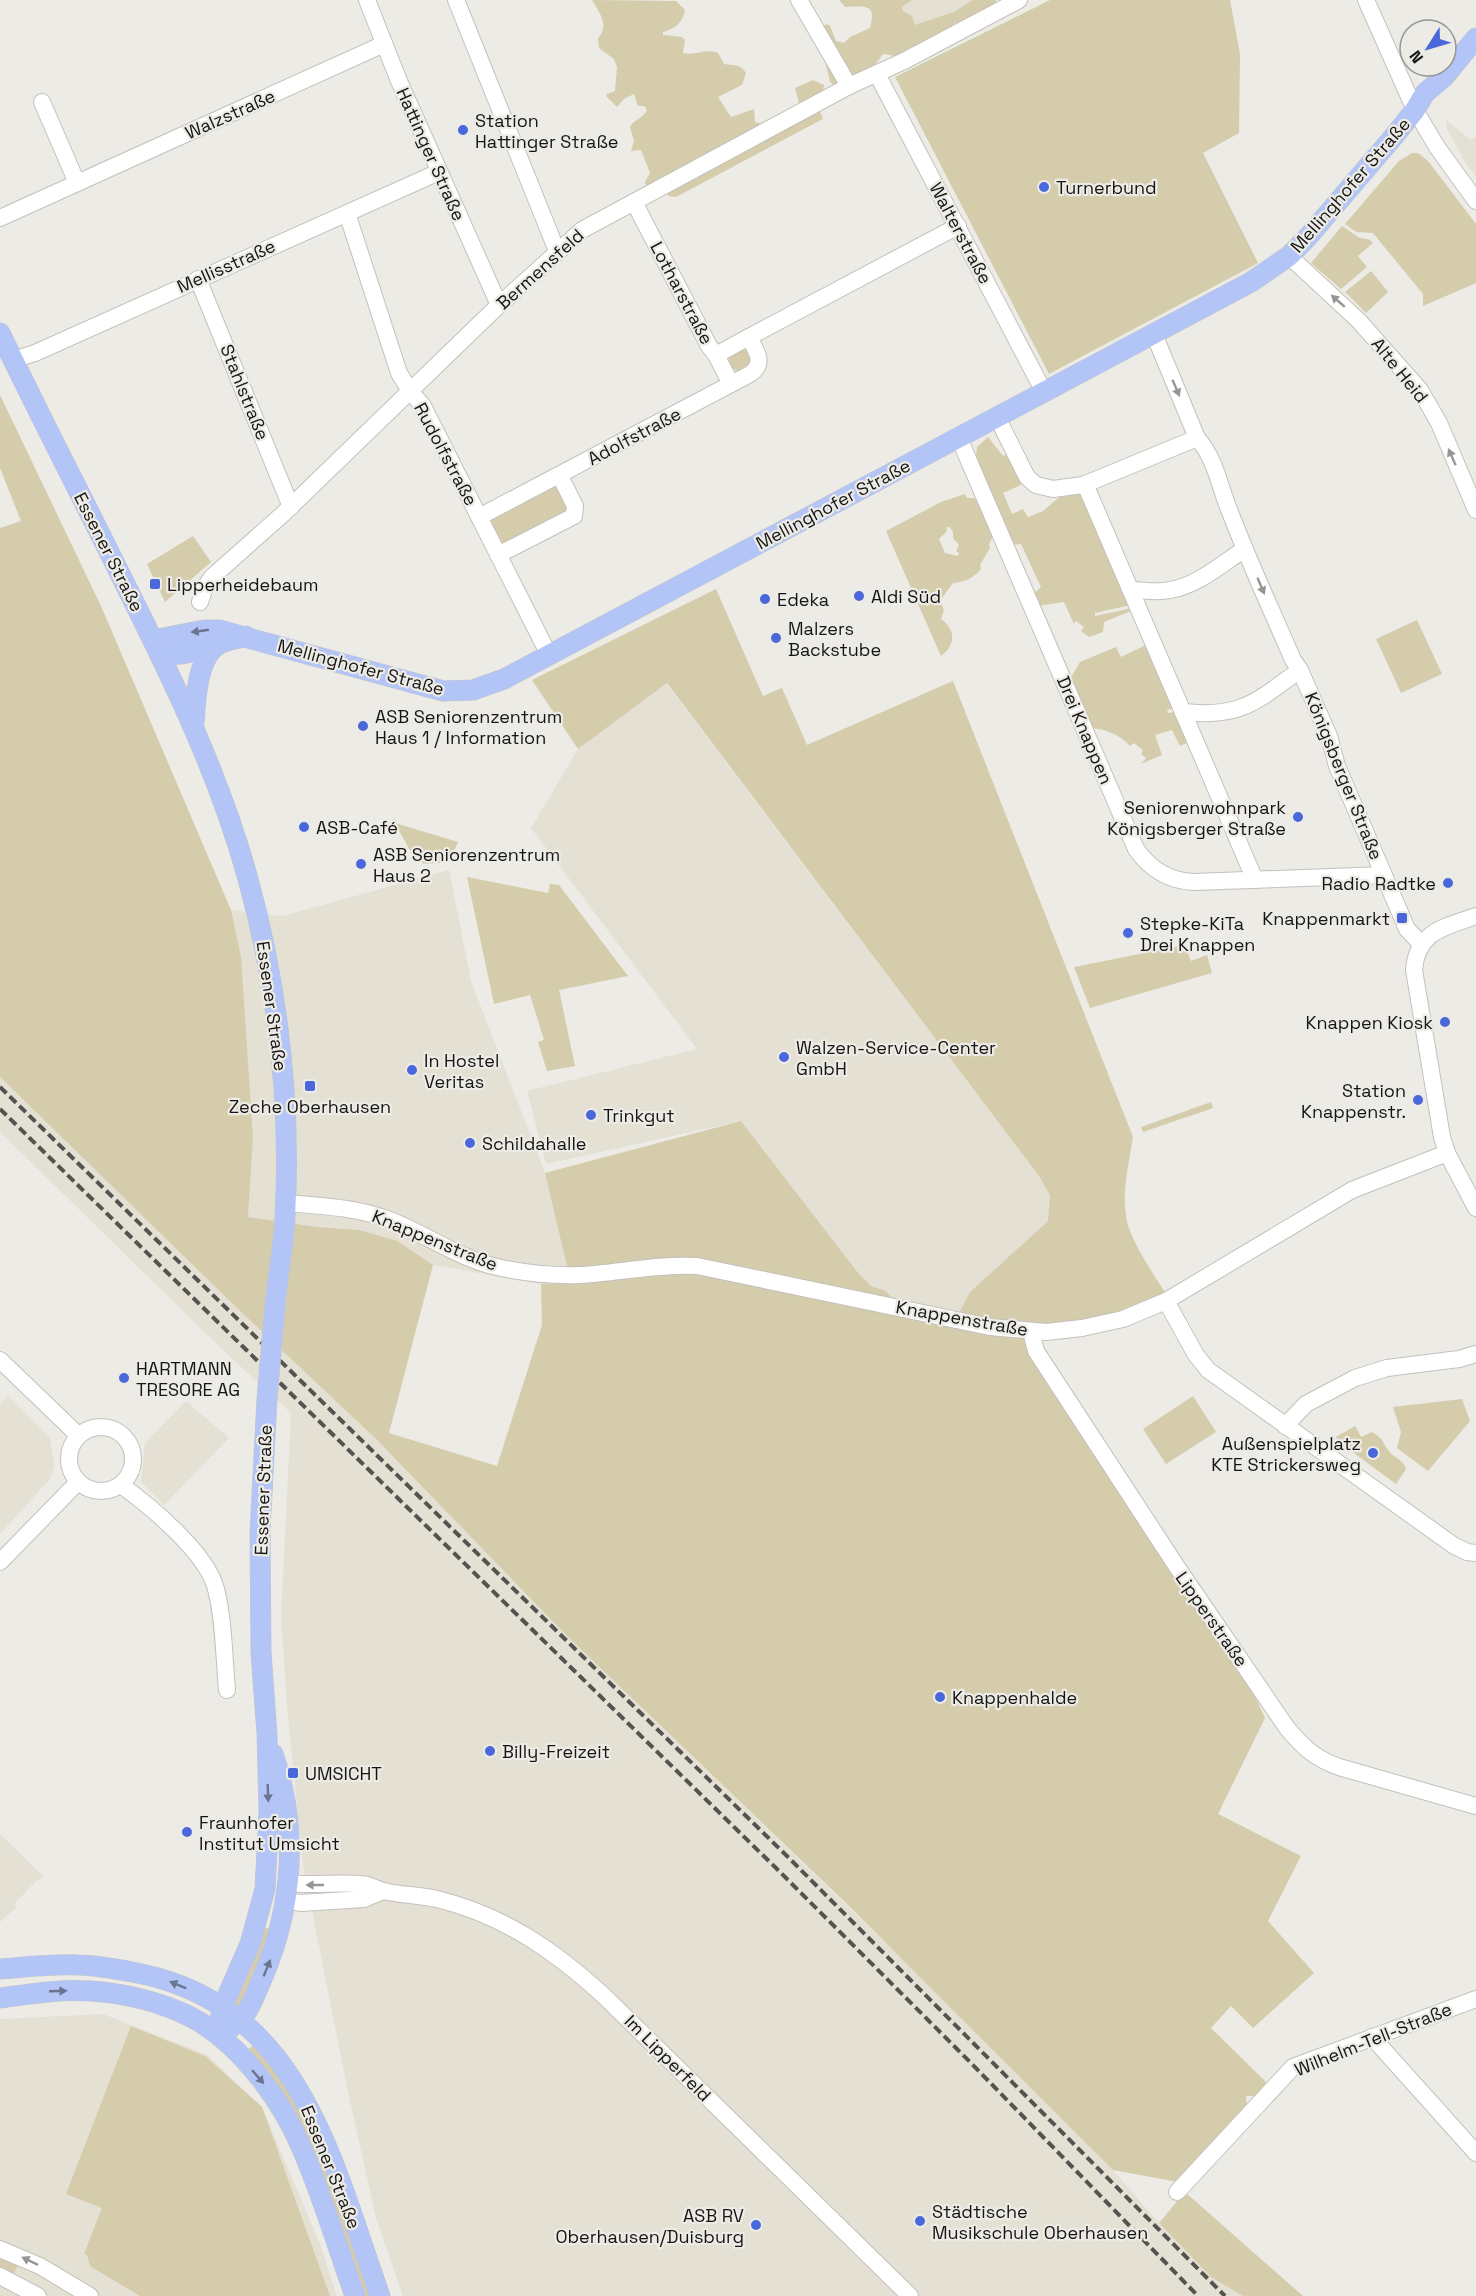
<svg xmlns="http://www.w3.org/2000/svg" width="1476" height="2296" viewBox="0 0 1476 2296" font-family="'Space Grotesk',sans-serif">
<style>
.built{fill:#e4e0d3}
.green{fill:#d5ccac;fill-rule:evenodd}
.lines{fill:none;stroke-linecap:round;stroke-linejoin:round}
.minor-casing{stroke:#c3c1bb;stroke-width:18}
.major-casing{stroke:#c7c7c6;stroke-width:21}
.minor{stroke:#fff;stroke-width:16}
.major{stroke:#b3c4f7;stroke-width:20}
.rail{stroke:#545350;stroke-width:4;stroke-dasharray:9 4.5;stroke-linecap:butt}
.major-bridge-casing{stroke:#c7c7c6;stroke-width:21;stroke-linecap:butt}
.major-bridge{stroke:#b3c4f7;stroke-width:20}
.oneway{fill:#969695}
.oneway2{fill:#6c7590}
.poi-dot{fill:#4a68dc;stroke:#ecebe5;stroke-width:2}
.labels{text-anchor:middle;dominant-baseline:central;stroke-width:4.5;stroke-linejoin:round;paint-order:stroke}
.street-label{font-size:18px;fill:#161513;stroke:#ecebe5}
.poi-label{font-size:18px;fill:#161513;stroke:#ecebe5;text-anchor:start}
</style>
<rect width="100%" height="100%" fill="#ecebe5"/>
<g class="built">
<polygon points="869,0 987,0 896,44"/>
<polygon points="1446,120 1471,140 1476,136 1476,177 1465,162 1447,129"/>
<polygon points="666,683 1039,1176 1050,1195 1048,1221 970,1292 956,1319 903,1310 886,1291 871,1286 859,1274 741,1121 546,1164 527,1091 697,1049 531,828 578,749"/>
<polygon points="449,870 471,981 545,1173 571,1285 541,1284 433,1265 416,1255 359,1230 317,1227 248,1217 253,1138 231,910 283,916"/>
<polygon points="0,1077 237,1308 376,1439 567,1636 915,1971 1113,2170 1159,2223 1211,2277 1243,2296 403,2296 376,2218 348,2092 303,1865 288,1718 281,1617 291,1413 225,1352 0,1132"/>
<polygon points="8,1396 50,1438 54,1466 50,1479 0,1534 0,1404"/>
<polygon points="186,1401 229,1438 164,1505 141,1482 145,1443"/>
<polygon points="0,1834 44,1877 36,1881 14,1904 16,1908 0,1922"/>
<polygon points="103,2014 207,2055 262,2107 320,2244 337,2296 0,2296 0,2019"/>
</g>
<g class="green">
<path d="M592,0L676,1L685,10C683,22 675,29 663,32V35L682,37L685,40L683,53C696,56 705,48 718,53L724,64C734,66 740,63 746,73L742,85L718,97L731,117L754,109L755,122L762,124L766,120L800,107L795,88L813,80L824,85L820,111L823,119L676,197L668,196L670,178L667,175L662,180L646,187L645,182L650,173L641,150L631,151L634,141L630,127C634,119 643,119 647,110L644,106H638L634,94L624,99L617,107L606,96L607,94L615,91L617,67L614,59L599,48L598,38C610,26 599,12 592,0Z"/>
<path d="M839,0H912L902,7L903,11L912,16L915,25L954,12L973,0H996V4L980,14L954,24L944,33L895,59L891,55L883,54L869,73L837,88L830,82L824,56L818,50L815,37L826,24L830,26L836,41L844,43L850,37L870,28C878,2 862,7 845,7Z"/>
<polygon points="1050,0 1230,0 1240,54 1239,133 1203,153 1258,263 1049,374 895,77"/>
<polygon points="1412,153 1418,153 1428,161 1476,224 1476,283 1423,306 1423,294 1373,233 1356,232 1345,224 1399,161"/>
<polygon points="1342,226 1358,237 1370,240 1373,243 1358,256 1367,267 1341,289 1311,263"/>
<polygon points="1371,271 1388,292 1366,313 1345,292"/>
<circle cx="740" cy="360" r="11"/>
<polygon points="0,395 101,606 231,910 241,957 253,1138 248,1217 317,1227 359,1230 397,1241 433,1265 389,1433 497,1466 542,1325 541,1284 571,1284 545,1173 741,1121 859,1274 871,1286 886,1291 903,1310 1030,1332 1232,1646 1265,1718 1218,1814 1301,1856 1268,1921 1314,1973 1253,2028 1231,2006 1211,2028 1267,2083 1256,2096 1246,2096 1247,2106 1178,2182 1113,2170 848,1905 567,1636 376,1439 237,1308 0,1077 0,528 21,521 0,468"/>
<polygon points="988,437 1003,456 1007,454 1023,484 1003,493 1012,514 1023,509 1028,517 1043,511 1063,494 1082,490 1131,605 1095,613 1095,616 1132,608 1133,610 1104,622 1103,632 1089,637 1081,631 1084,627 1076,621 1074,624 1064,602 1037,606 1032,595 1041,587 1021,544 1010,545 976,458 977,447"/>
<polygon points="560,476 575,506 498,555 479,517"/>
<path d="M965,494L967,498H974C977,501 991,526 991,529C993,535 992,540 989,544L990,548L980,565L981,569C972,579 965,582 953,583L940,601L944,610L941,619C956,630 956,644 941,656L886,531L941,502ZM947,527H950L953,532V538L959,545L956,551L959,553L958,556L945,553L939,539L946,532Z"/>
<polygon points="193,536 211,562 165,602 147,564"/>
<path d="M716,589L763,696L782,688L807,745L953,681L1133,1137C1129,1162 1122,1190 1126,1216C1129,1240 1155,1276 1168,1297L1072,1330L956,1319L970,1292L1048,1221L1050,1195L1039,1176L667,683L578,749L532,680Z"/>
<polygon points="1417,620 1442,674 1401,693 1376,639"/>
<path d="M1148,644L1175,708L1167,710L1168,713L1176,712L1189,742L1180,746L1172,730L1155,735L1162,755L1141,764L1146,758L1141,754L1143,750L1134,743L1130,746C1119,734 1106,729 1089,728L1069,681L1080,662L1116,647L1121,657Z"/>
<polygon points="395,823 458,842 449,862 424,864 412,854"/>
<polygon points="467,877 548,893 550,884 559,885 628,976 559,990 575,1066 547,1071 538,1042 544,1040 530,995 494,1004"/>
<polygon points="1185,945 1191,961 1207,955 1212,973 1090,1008 1074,967"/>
<polygon points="1211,1102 1213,1108 1143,1132 1141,1127"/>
<polygon points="1193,1396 1216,1432 1166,1464 1143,1429"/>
<polygon points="1462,1399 1470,1421 1428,1471 1397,1448 1401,1432 1393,1407"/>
<path d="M1355,1426L1361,1437L1372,1432C1385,1440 1381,1441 1389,1451C1394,1458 1404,1460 1406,1469L1396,1484L1339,1442L1336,1437Z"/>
<polygon points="264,1928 273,1929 241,2006 237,2006 234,2003 247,1976"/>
<polygon points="131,2026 205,2056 262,2107 330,2296 140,2296 90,2266 87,2255 84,2254 102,2208 66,2194"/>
<polygon points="256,2043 305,2112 372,2296 360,2296 316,2170 244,2053"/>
<polygon points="1185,2192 1303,2296 1243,2296 1211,2277 1159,2223"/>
<polygon points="0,2256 18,2264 13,2276 0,2270"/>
</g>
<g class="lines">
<g class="minor-casing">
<g id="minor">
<polyline points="367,0 399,81 499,305"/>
<polyline points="456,0 557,251"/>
<polyline points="799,0 849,86"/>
<polyline points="1366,0 1415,110 1437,147 1476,201"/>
<polyline points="877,74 1044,392"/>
<polyline points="42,102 77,183"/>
<polyline points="634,202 709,346 716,355 731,384"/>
<polyline points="347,213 399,373 410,391 423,406 549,655"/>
<polyline points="0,218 384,44"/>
<polyline points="1289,256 1359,321 1420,390 1439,423 1476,510"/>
<polyline points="198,279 291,507"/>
<path d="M1154,334L1197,438C1216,459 1219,486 1230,512C1249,562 1272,611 1293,660L1300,670L1329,736L1337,766L1407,929L1421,944"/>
<polyline points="716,355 749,337"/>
<polyline points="13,360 35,353 439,172"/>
<polyline points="997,417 1027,477 1036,485 1053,489 1083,485 1197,438"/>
<path d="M959,438L1136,849C1151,870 1169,881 1194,882L1384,875"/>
<polyline points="1085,484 1255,880"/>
<path d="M479,517L750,374C766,363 756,351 749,337L958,226"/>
<polyline points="498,555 574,516 575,506 560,476"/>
<path d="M1131,590C1143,590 1157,593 1170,590C1199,585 1221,564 1245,549"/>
<polyline points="200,602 205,587 212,577 284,513 499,305 582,230 849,86 904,61 1019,0"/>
<path d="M1183,712C1242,718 1255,702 1300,670"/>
<path d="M1476,916C1445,927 1417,931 1414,970L1442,1137L1447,1153L1476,1208"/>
<path d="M285,1203C321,1206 358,1207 392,1221C429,1236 462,1260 501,1268C526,1273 553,1276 579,1275C618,1273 657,1264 697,1266L990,1327L1046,1332L1082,1328L1123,1319L1166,1301L1352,1190L1447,1153"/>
<polyline points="1166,1301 1196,1355 1208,1370 1453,1545 1467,1552 1476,1553"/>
<path d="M1031,1331L1036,1351L1177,1567L1287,1728C1303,1747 1314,1758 1339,1767L1476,1806"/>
<polyline points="0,1360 78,1435"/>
<polyline points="1285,1426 1306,1404 1355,1378 1387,1368 1459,1359 1476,1354"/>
<circle cx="101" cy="1459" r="32"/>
<path d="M121,1485C150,1506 207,1553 216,1589C224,1621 224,1657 227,1690"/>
<polyline points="0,1562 78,1482"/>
<path d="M289,1883C313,1886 337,1882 361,1884C369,1884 376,1889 383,1891C400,1895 419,1895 437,1899C503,1915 555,1951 604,1996L910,2296"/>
<polyline points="286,1900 300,1903 364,1899 383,1891"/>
<polyline points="1372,2037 1476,2153"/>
<polyline points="1177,2192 1293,2067 1476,1999"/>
<polyline points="0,2249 40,2266 90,2296"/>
<polyline points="0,2276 38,2296"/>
</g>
</g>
<g class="major-casing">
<g id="major">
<path d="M0,333C41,418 85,503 127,588C174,682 220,777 248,879C278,988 291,1105 285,1218C283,1247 278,1276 275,1305"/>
<polyline points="153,640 204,630 219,630 443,691 473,690 504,679 1251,282 1289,256 1307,238 1395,135 1415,110 1425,93 1444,77 1476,38"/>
<path d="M155,642C173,666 194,648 217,645"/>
<path d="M194,723C196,701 196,658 219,644C227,640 238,639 246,636"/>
<path d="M0,1969C26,1967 52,1964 77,1965C96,1965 114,1969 132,1972C300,2002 331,2159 380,2296"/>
<path d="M0,1998C30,1994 60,1989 90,1991C124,1993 161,2002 191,2017C240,2043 282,2100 303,2151C323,2198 338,2248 355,2296"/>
<polyline points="220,2021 222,2008 250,1944 265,1889 269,1811 267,1734 261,1652 260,1532"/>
<path d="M230,2028C249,2016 253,1999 262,1979C293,1907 299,1829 273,1754"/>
</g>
</g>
<use href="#minor" class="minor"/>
<use href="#major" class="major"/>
<g class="rail">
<polyline points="0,1087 789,1858 1225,2296"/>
<polyline points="0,1109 778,1870 970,2062 1198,2296"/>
</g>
<g class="major-bridge-casing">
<polyline id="major-bridge" points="260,1532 267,1399 275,1305"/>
</g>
<use href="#major-bridge" class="major-bridge"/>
</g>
<defs><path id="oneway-solid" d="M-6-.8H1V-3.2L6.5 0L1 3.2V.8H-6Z" transform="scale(1.5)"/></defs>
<g class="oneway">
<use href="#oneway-solid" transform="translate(1338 301) rotate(-139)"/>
<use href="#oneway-solid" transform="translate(1176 388) rotate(67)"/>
<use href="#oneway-solid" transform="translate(1452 457) rotate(-114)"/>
<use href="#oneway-solid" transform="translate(1261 586) rotate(67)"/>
<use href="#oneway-solid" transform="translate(315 1885) rotate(180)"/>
<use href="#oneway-solid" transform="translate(30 2261) rotate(-154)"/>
</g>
<g class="oneway2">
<use href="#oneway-solid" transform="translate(200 631) rotate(172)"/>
<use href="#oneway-solid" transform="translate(268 1793) rotate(88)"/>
<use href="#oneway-solid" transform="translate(267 1968) rotate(-68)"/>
<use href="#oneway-solid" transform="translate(178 1985) rotate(-158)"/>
<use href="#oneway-solid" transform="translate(58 1991) rotate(-2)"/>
<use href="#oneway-solid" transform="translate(258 2077) rotate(49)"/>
</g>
<g class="poi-dot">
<circle cx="463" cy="130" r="6"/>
<circle cx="1044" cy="187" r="6"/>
<rect x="149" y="578" width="12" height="12" rx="3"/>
<circle cx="859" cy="596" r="6"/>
<circle cx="765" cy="599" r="6"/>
<circle cx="776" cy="638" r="6"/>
<circle cx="363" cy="726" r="6"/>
<circle cx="1298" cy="817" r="6"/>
<circle cx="304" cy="827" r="6"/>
<circle cx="361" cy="864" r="6"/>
<circle cx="1448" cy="883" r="6"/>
<rect x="1396" y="912" width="12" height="12" rx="3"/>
<circle cx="1128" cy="933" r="6"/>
<circle cx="1445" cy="1022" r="6"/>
<circle cx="784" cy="1057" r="6"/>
<circle cx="412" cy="1070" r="6"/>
<rect x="304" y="1080" width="12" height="12" rx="3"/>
<circle cx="1418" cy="1100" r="6"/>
<circle cx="591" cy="1115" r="6"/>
<circle cx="470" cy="1143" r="6"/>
<circle cx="124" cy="1378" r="6"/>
<circle cx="1373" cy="1453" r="6"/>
<circle cx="940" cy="1697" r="6"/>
<circle cx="490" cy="1751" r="6"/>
<rect x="287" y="1767" width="12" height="12" rx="3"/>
<circle cx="187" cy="1832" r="6"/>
<circle cx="920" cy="2221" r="6"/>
<circle cx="756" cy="2225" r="6"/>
</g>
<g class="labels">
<g class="street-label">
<text transform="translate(230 114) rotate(-24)">Walzstraße</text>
<text transform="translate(431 154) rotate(66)">Hattinger Straße</text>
<text transform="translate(1350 185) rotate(-49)">Mellinghofer Straße</text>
<text transform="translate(961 233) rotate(62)">Walterstraße</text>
<text transform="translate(226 266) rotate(-24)">Mellisstraße</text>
<text transform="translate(540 269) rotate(-42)">Bermensfeld</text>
<text transform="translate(682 293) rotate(62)">Lotharstraße</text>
<text transform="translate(1400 370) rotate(51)">Alte Heid</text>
<text transform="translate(245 392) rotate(68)">Stahlstraße</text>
<text transform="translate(634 436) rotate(-28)">Adolfstraße</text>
<text transform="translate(446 454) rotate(62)">Rudolfstraße</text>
<text transform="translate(833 504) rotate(-28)">Mellinghofer Straße</text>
<text transform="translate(109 552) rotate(63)">Essener Straße</text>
<text transform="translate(361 667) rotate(15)">Mellinghofer Straße</text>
<text transform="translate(1085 730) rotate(67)">Drei Knappen</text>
<text transform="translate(1344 776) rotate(68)">Königsberger Straße</text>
<text transform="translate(272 1006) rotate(82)">Essener Straße</text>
<text transform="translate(435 1240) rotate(22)">Knappenstraße</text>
<text transform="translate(962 1318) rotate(10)">Knappenstraße</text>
<text transform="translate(263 1490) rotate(-88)">Essener Straße</text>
<text transform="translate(1212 1619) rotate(55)">Lipperstraße</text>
<text transform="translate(1373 2039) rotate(-22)">Wilhelm-Tell-Straße</text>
<text transform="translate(668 2058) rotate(45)">Im Lipperfeld</text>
<text transform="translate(331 2167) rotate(68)">Essener Straße</text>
</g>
<g class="poi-label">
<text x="475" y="120">Station<tspan x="475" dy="21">Hattinger Straße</tspan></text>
<text x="1056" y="187">Turnerbund</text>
<text x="167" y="584">Lipperheidebaum</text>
<text x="871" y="596">Aldi Süd</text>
<text x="777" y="599">Edeka</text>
<text x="788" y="628">Malzers<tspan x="788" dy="21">Backstube</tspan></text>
<text x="375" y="716">ASB Seniorenzentrum<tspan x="375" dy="21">Haus 1 / Information</tspan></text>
<text x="1286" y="807" text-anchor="end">Seniorenwohnpark<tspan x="1286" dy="21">Königsberger Straße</tspan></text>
<text x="316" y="827">ASB-Café</text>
<text x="373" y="854">ASB Seniorenzentrum<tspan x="373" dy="21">Haus 2</tspan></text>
<text x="1436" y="883" text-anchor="end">Radio Radtke</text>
<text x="1390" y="918" text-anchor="end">Knappenmarkt</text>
<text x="1140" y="923">Stepke-KiTa<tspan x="1140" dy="21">Drei Knappen</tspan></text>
<text x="1433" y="1022" text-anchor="end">Knappen Kiosk</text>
<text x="796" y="1047">Walzen-Service-Center<tspan x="796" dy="21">GmbH</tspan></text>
<text x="424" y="1060">In Hostel<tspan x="424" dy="21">Veritas</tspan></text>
<text x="1406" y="1090" text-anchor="end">Station<tspan x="1406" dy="21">Knappenstr.</tspan></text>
<text x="310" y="1106" text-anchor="middle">Zeche Oberhausen</text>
<text x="603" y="1115">Trinkgut</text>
<text x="482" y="1143">Schildahalle</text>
<text x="136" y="1368">HARTMANN<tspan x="136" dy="21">TRESORE AG</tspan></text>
<text x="1361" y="1443" text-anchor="end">Außenspielplatz<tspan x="1361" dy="21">KTE Strickersweg</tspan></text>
<text x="952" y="1697">Knappenhalde</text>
<text x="502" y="1751">Billy-Freizeit</text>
<text x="305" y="1773">UMSICHT</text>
<text x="199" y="1822">Fraunhofer<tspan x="199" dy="21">Institut Umsicht</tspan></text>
<text x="932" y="2211">Städtische<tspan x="932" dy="21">Musikschule Oberhausen</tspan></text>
<text x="744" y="2215" text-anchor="end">ASB RV<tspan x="744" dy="21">Oberhausen/Duisburg</tspan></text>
</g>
</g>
<g transform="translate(1428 48) rotate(233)"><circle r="28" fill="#ecebe5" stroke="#969591" stroke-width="1.5"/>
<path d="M0-4.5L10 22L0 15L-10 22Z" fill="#4a68dc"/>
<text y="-9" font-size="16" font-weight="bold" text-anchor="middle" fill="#161513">N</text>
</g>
</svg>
